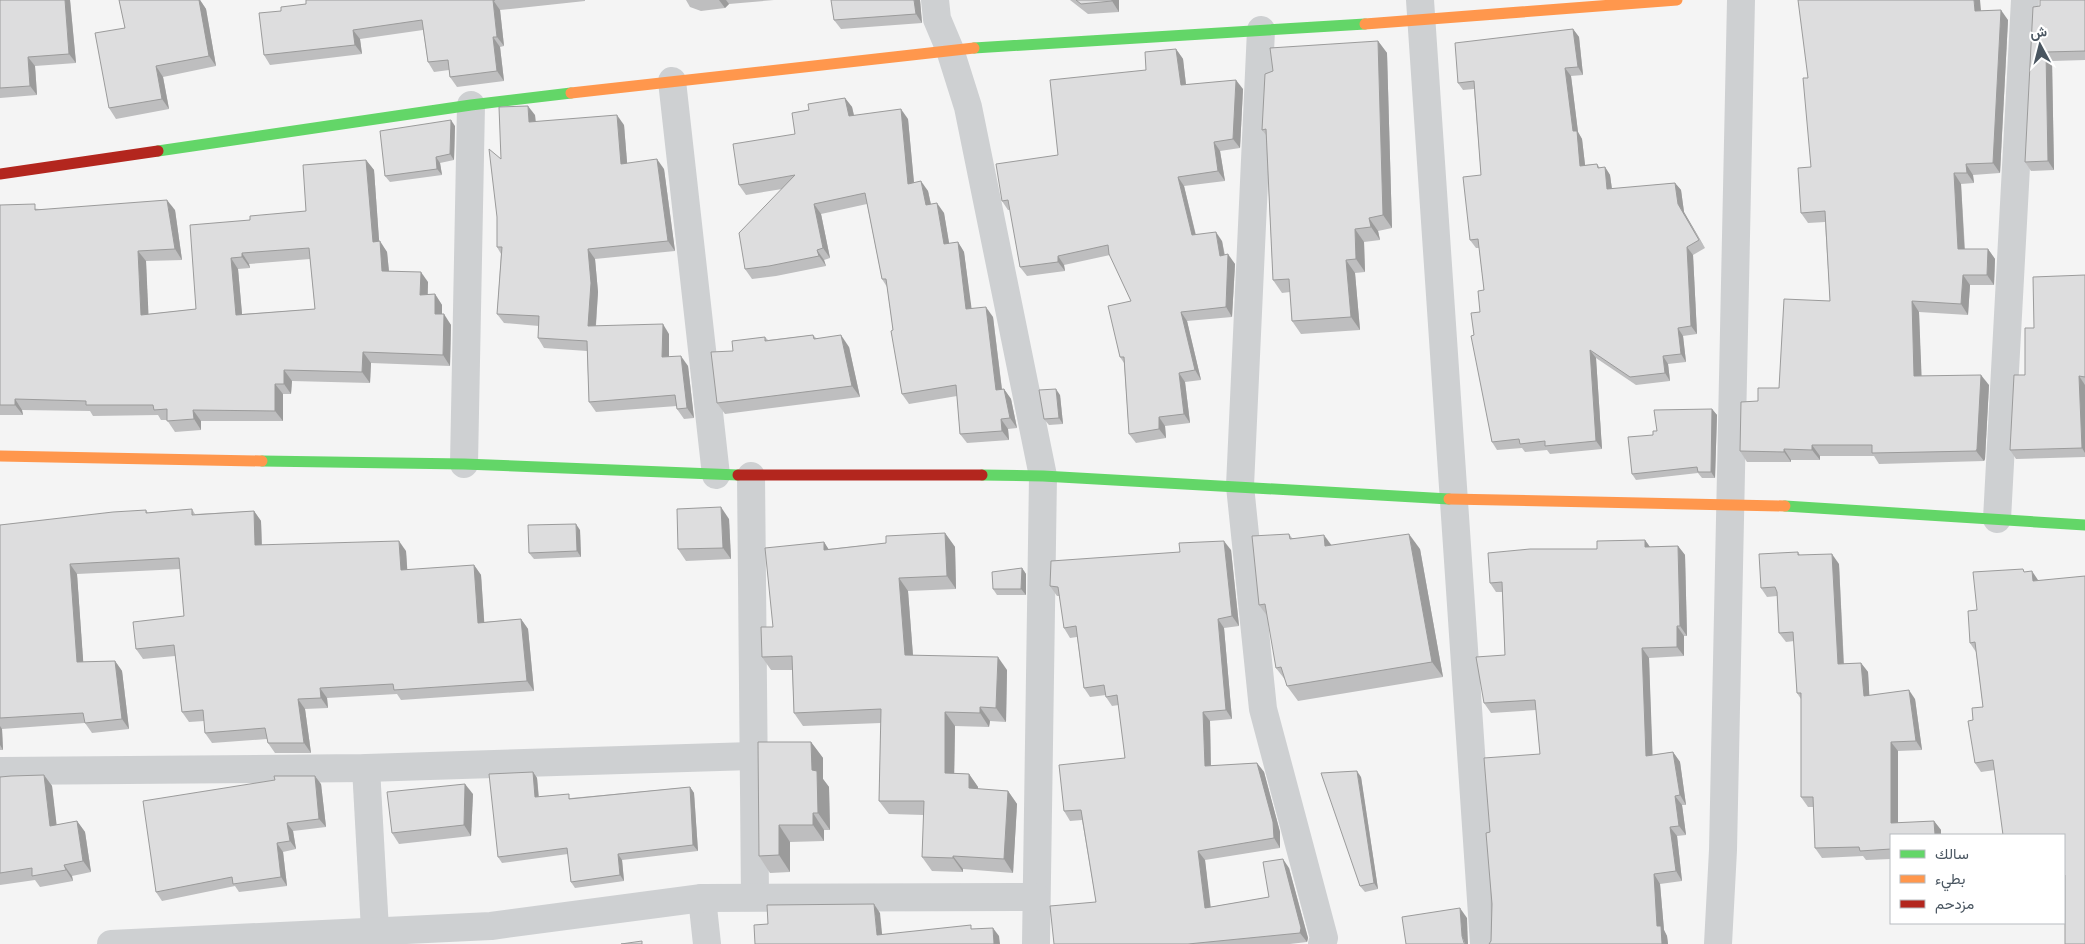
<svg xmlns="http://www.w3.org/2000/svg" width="2085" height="944" viewBox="0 0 2085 944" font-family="'Golos Text',Vazirmatn,sans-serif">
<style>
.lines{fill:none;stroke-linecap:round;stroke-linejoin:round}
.street{stroke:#ced0d2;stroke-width:28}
.fast{stroke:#63d668;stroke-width:11}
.slow{stroke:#ff974d;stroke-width:11}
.jam{stroke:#b3261e;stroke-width:11}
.wall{fill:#bebebf;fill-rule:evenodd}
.shaded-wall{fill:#9b9b9b}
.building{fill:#ddddde;stroke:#9b9b9b;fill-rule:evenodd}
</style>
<rect width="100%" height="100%" fill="#f4f4f4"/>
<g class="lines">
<g class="street">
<polyline points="935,0 937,19 950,50 968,107 1043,476 1036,944"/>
<polyline points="1420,0 1484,944"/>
<polyline points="1261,30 1240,486 1263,709 1324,938 1322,944"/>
<polyline points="672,81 716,475"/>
<polyline points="464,464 471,105"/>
<polyline points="751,476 755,896"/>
<polyline points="1997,519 2025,0"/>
<polyline points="366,768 375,930"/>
<polyline points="0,771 366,768 752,756"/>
<polyline points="702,898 707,944"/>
<polyline points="111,944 491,926 702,898 1036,897"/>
<polyline points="1718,944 1723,850 1741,0"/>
</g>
<g class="fast">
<polyline points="974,48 1365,24"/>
<polyline points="158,151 471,105 571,93"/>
<polyline points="262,461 464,464 738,475"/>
<polyline points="982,475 1043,476 1449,499"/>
<polyline points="1785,506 2085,525"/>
</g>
<g class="slow">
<polyline points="1365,24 1677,0"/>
<polyline points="571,93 974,48"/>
<polyline points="0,456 262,461"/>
<polyline points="1449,499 1785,506"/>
</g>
<g class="jam">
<polyline points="0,174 158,151"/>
<polyline points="738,475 982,475"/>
</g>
</g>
<g class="wall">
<polygon points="0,0 70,0 76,63 35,66 37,95 0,98"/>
<polygon points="119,0 200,0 206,9 216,66 163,77 169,109 116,119 109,108 125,28"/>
<polygon points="306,0 585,0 585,1 500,10 504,46 500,47 504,81 457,87 450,77 449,70 434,72 428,62 423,30 360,39 362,54 270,65 264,55 281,11 306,4"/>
<polygon points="686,0 774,0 729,4 725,8 701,11 690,7"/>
<polygon points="920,0 922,23 841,29 834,20"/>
<polygon points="1070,0 1119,0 1119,12 1088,14"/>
<polygon points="2085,0 2085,60 2052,61 2054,170 2031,171 2025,162 2040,6"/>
<polygon points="1981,11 2008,20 2000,173 1973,175 1974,183 1961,184 1965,249 1988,249 1995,259 1994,285 1970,285 1968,315 1919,312 1921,376 1989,385 1985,459 1984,461 1879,464 1874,456 1820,456 1820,460 1791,460 1791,462 1747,462 1740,451 1758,401 1779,388 1830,301 1825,222 1808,223 1801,213 1811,167 1808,78"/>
<polygon points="1573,29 1579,37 1583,75 1571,76 1578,132 1582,139 1585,165 1597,164 1600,168 1605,167 1610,175 1612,189 1675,183 1681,190 1684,212 1705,248 1693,255 1697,334 1683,336 1686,362 1668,364 1670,381 1636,385 1596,358 1602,449 1550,454 1547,450 1525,452 1522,448 1497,450 1492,442 1474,335 1480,312 1484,290 1479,248 1476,248 1470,240 1481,175 1474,89 1463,90 1458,83"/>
<polygon points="1378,41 1387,53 1392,228 1378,231 1380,240 1364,242 1365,272 1355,273 1360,330 1301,334 1292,321 1290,292 1282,293 1273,280 1266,135 1262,130"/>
<polygon points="1176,49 1183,59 1186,84 1243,89 1240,148 1220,151 1225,181 1184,186 1196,235 1222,241 1225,255 1235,264 1232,317 1187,321 1201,380 1185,382 1190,423 1165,426 1166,438 1136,443 1129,434 1124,363 1120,357 1131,301 1110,255 1064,265 1065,271 1027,276 1020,267 1010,210 1008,210 1002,201 1058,155 1146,70"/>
<polygon points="845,98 852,107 854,115 908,119 914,183 928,191 931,204 944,213 949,244 958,242 964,252 971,308 993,317 1002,389 1004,389 1011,399 1017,428 1008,429 1009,440 967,443 960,434 957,396 909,404 902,394 887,287 882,279 867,204 821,214 830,258 824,260 826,266 776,276 752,279 745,269 782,189 746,195 739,185 795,134 809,110"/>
<polygon points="535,115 536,122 624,125 627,163 664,169 675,251 595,259 598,292 596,326 669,334 669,357 688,366 694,418 684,419 677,409 677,406 596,412 589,402 587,351 544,348 538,338 539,326 504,323 497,314 501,254 497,247 501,159"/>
<polygon points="455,126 454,160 440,163 442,175 390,182 385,176"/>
<path d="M366,160L374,170L379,241L387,252L389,271L428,282V294H435L442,305V314L451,325L450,366L371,363L370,383L292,381L291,394H283V421H201V430L175,432L167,420H161L158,415L93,416L90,411L22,410L23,415H0V205L39,209L175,210L182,260L146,261L148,314L196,309L250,220L306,211ZM310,259L315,309L242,314L238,269L250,268L249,264Z"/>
<polygon points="2085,275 2085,457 2016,459 2010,450 2034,328"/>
<polygon points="813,335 816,338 849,347 860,397 725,414 717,403 765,337 768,340"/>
<polygon points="1060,395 1063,424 1049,425 1044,419"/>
<polygon points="1712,409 1717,415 1715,478 1702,478 1698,473 1636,480 1632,474 1653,435 1657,431"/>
<polygon points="192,509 195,514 254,511 261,521 262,545 406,551 407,570 474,565 481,575 484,622 521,619 528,629 534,691 401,700 397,694 327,698 328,708 305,709 311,753 275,753 268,743 267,739 212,743 205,733 204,721 189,722 182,712 175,656 143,659 136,649 184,616 180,569 77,574 83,662 115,661 122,671 129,729 92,733 85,723 2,729 3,750 0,750 0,525 146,510 148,513"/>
<polygon points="729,519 731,559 686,561 678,549"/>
<polygon points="580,530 581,557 534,559 529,553"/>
<polygon points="945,533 955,547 956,589 908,591 913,655 1007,670 1006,722 990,721 989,727 955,726 954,773 969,774 978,787 978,789 1008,791 1017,804 1013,873 963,869 963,872 932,871 922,857 924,815 889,814 879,801 881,723 803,726 794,713 792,670 771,670 762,657 773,627 824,542 828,549 886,543"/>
<polygon points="1289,534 1292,538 1332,545 1420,549 1443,677 1298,701 1287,686 1286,681 1276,668 1268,617 1259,605"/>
<polygon points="1645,540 1650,547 1678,546 1685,555 1687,636 1684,636 1684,656 1649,658 1652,755 1673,752 1680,762 1686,805 1682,805 1686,835 1677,836 1682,881 1660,884 1664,930 1667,936 1668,944 1489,944 1491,941 1490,832 1540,754 1536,710 1491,713 1484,703 1505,655 1502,592 1496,592 1490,583 1597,549"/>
<polygon points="1231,550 1239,626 1224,628 1232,719 1210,721 1211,766 1257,763 1264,772 1280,832 1280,848 1205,860 1210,907 1269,897 1289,868 1308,938 1307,942 1290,944 1054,944 1096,902 1082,820 1070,821 1064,811 1125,758 1119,705 1112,706 1106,697 1106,695 1090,697 1084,688 1077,637 1070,638 1064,628 1060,596 1057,596 1050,586"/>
<polygon points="1798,552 1800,555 1839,564 1844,664 1861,663 1868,672 1869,695 1915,699 1922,750 1898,751 1898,823 1934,821 1941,830 1891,835 1891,859 1866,860 1863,856 1822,858 1815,848 1814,807 1808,807 1801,797 1801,699 1797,693 1794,641 1786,642 1779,633 1777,596 1767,597 1761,588"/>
<polygon points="1022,568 1026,574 1026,595 997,595 993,589"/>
<polygon points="2025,572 2038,581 2085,576 2065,885 2064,886 2064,835 1995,770 1981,772 1975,763 1973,720 1983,707 1976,652 1970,643 1977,610"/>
<polygon points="811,742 823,758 823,779 829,787 830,830 824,830 824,841 790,842 790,872 770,873 759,856"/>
<polygon points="533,772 537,778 539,797 571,798 690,787 694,793 698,851 622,860 624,881 575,888 571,882 568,854 502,863 498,857"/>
<polygon points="44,775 52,786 56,825 77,821 85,832 91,872 72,876 73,881 40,887 35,880 0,885 0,777"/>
<polygon points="1361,777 1378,889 1365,892 1360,886"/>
<polygon points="321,784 326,827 293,831 296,849 283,852 287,886 239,892 235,886 162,901 156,892"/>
<polygon points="473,794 471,836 399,844 392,833"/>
</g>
<g class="shaded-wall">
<polygon points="65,0 70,0 76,63 69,54"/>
<polygon points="195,0 200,0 206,9 216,66 209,56"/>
<polygon points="493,0 500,10 504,46 497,37"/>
<polygon points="719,0 726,0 729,4 725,8"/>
<polygon points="914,0 920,0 922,23 916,14"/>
<polygon points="1112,0 1119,0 1119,12 1112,1"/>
<polygon points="1974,0 1980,0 1982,21 1975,11"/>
<polygon points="2001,10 2008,20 2000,173 1993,163"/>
<polygon points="1573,29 1579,37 1583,75 1578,67"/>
<polygon points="353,30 360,39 362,54 355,45"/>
<polygon points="493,37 500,47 504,81 497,71"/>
<polygon points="1378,41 1387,53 1392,228 1383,215"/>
<polygon points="1176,49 1183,59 1187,94 1181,85"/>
<polygon points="2046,52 2052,61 2054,170 2048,161"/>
<polygon points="28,57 35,66 37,95 30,86"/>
<polygon points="156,66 163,77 169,109 162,99"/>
<polygon points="1565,68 1571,76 1578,132 1582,139 1586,173 1580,166 1573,131"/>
<polygon points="1236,80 1243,89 1240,148 1233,139"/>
<polygon points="845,98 852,107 856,125 849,116"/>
<polygon points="528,106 535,115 536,132 529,122"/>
<polygon points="901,109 908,119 915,194 908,184"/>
<polygon points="617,115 624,125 628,174 621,164"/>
<polygon points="451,120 455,126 454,160 450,154"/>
<polygon points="1214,142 1220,151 1225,181 1218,171"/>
<polygon points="436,157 440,163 442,175 437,169"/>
<polygon points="657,159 664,169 675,251 668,241"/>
<polygon points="366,160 374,170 380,253 373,242"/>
<polygon points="1966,164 1973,175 1974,183 1967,173"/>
<polygon points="1605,167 1610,175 1613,197 1607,189"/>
<polygon points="1954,173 1961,184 1965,260 1958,249"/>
<polygon points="1178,177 1184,186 1198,245 1192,235"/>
<polygon points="921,181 928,191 933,215 926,205"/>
<polygon points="1675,183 1681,190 1684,212 1705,248 1678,204"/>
<polygon points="167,200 175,210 182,260 175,249"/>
<polygon points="937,203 944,213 951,254 944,244"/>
<polygon points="814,204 821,214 830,258 823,248"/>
<polygon points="1369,218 1378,231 1380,240 1371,227"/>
<polygon points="1355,229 1364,242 1365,272 1356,259"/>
<polygon points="1216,232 1222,241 1226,265 1220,256"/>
<polygon points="380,241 387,252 390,282 382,271"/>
<polygon points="958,242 964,252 973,319 966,309"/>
<polygon points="1687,247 1693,255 1697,334 1691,326"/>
<polygon points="588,249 595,259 598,292 595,336 588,326"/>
<polygon points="1988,249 1995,259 1994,285 1987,275"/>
<polygon points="817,250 824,260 826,266 819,256"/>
<polygon points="138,251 146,261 149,325 141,315"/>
<polygon points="242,253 249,264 250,268 242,257"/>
<polygon points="1228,254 1235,264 1232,317 1226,307"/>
<polygon points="1058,256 1064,265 1065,271 1058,262"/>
<polygon points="231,258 238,269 243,325 236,315"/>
<polygon points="1346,260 1355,273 1360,330 1351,317"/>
<polygon points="421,272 428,282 427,305 420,295"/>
<polygon points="1963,275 1970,285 1968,315 1961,304"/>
<polygon points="435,294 442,305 442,325 435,314"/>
<polygon points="1912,301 1919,312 1922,386 1914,376"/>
<polygon points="986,307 993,317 1003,399 996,390"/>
<polygon points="1181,312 1187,321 1201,380 1195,370"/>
<polygon points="444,314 451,325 450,366 443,355"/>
<polygon points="663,324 669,334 669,367 662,357"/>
<polygon points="1678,328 1683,336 1686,362 1681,354"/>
<polygon points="841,335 849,347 860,397 852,386"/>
<polygon points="1590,350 1596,358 1602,449 1596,441"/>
<polygon points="363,352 371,363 370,383 362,372"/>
<polygon points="681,356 688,366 694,418 687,408"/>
<polygon points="1663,356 1668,364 1670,381 1665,373"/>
<polygon points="284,370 292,381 291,394 284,384"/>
<polygon points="1179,373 1185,382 1190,423 1184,414"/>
<polygon points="1981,375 1989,385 1985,459 1984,461 1976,451"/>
<polygon points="2079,376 2085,385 2085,453 2082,448"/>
<polygon points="275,384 283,394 283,421 275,411"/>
<polygon points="1004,389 1011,399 1017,428 1010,418"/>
<polygon points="1056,389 1060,395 1063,424 1059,418"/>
<polygon points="15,399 22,410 23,415 15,405"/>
<polygon points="1712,409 1717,415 1715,478 1711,472"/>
<polygon points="193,410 201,421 201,430 194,419"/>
<polygon points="1159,417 1165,426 1166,438 1159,429"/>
<polygon points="1001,419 1008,429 1009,440 1002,431"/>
<polygon points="1812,445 1820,456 1820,460 1812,450"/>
<polygon points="1784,449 1791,460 1791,462 1784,452"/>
<polygon points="721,507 729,519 731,559 723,548"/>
<polygon points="254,511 261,521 262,555 255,545"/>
<polygon points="576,524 580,530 581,557 577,551"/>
<polygon points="945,533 955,547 956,589 947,576"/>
<polygon points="1409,534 1420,549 1443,677 1432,662"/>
<polygon points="1324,535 1335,550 1325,546"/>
<polygon points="1645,540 1652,550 1645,547"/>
<polygon points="399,541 406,551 408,580 401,570"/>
<polygon points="1224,541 1231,550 1239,626 1232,616"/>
<polygon points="824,542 833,556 824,550"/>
<polygon points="1678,546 1685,555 1687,636 1680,626"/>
<polygon points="1832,554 1839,564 1844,673 1838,664"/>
<polygon points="70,564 77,574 84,672 77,662"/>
<polygon points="474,565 481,575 485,633 478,623"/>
<polygon points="1022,568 1026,574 1026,595 1021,589"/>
<polygon points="2032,571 2038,580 2033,581"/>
<polygon points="899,578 908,591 914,669 905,655"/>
<polygon points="521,619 528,629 534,691 527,681"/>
<polygon points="1218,619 1224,628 1232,719 1226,710"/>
<polygon points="1677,626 1684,636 1684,656 1677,647"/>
<polygon points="1642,648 1649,658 1653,766 1646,756"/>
<polygon points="998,657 1007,670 1006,722 996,708"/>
<polygon points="115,661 122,671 129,729 122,719"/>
<polygon points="1861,663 1868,672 1870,705 1864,696"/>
<polygon points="320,688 327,698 328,708 321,698"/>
<polygon points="1909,690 1915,699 1922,750 1916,741"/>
<polygon points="298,699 305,709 311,753 304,743"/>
<polygon points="980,707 990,721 989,727 980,713"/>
<polygon points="945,712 955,726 954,786 945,773"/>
<polygon points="1203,712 1210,721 1211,775 1205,766"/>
<polygon points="0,726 2,729 3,750 0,745"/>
<polygon points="811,742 823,758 823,779 829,787 830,830 818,813 812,770"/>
<polygon points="1891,742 1898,751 1898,832 1891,823"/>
<polygon points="1673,752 1680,762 1686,805 1680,795"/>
<polygon points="1257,763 1264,772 1280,832 1280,848 1274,838"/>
<polygon points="1357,771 1361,777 1378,889 1374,883"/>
<polygon points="533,772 537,778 539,803 535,797"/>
<polygon points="969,774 978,787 978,802 969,788"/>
<polygon points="44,775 52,786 58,836 50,826"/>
<polygon points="315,776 321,784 326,827 319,819"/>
<polygon points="465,784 473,794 471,836 464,825"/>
<polygon points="690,787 694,793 698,851 693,845"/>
<polygon points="1008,791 1017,804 1013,873 1004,859"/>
<polygon points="1675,796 1682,805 1686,835 1679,826"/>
<polygon points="813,813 824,830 824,841 813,825"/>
<polygon points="77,821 85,832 91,872 83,861"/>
<polygon points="1934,821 1941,830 1941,835 1935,835"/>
<polygon points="287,823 293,831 296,849 290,841"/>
<polygon points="779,825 790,842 790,872 779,855"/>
<polygon points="1670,827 1677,836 1682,881 1676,871"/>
<polygon points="277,843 283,852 287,886 281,877"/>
<polygon points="1198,851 1205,860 1212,917 1205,908"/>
<polygon points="618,854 622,860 624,881 620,875"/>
<polygon points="953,856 963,869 963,872 953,858"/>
<polygon points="1283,859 1289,868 1308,938 1307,942 1300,933"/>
<polygon points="64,865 72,876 73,881 66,870"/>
<polygon points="1654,874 1660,884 1664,930 1667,936 1668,944 1662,944 1657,926"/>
<polygon points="874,904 880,913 883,943 877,935"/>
<polygon points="1460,908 1467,918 1468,944 1465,944 1462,936"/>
<polygon points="993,928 999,936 1000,944 994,944"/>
</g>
<g class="building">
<polygon points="0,0 65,0 69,54 28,57 30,86 0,88"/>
<polygon points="119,0 199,0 209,56 156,66 162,99 109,108 95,33 125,28"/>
<polygon points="306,0 495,0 493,0 497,37 493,37 497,71 450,77 448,60 428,62 422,20 353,30 355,45 264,55 259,13 281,11 281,7 306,4"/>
<polygon points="831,0 914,0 916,14 834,20"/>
<polygon points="1076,0 1112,0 1112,1 1081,4"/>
<polygon points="1798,0 1974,0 1975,11 2001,10 1993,163 1966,164 1967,173 1954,173 1958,249 1988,249 1987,275 1963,275 1961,304 1912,301 1914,376 1981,375 1977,449 1976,451 1872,453 1872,445 1812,445 1812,450 1784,449 1784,452 1740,451 1741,402 1758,401 1758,388 1779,388 1784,299 1830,301 1825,211 1801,213 1798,168 1811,167 1803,78 1808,78"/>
<polygon points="2040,0 2085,0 2085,51 2046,52 2048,161 2025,162 2033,7 2040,6"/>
<polygon points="1573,29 1578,67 1565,68 1573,131 1577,131 1580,166 1597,164 1598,168 1605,167 1607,189 1675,183 1678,204 1699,240 1687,247 1691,326 1678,328 1681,354 1663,356 1665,373 1630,377 1590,350 1596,441 1545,446 1545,441 1520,444 1519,439 1492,442 1471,336 1474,335 1471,313 1480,312 1478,291 1484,290 1478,239 1470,240 1463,177 1481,175 1474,81 1458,83 1455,43"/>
<polygon points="1378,41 1383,215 1369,218 1371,227 1355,229 1356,259 1346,260 1351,317 1292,321 1289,279 1273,280 1266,129 1262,130 1265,74 1273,71 1270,48"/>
<polygon points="1176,49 1181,85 1236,80 1233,139 1214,142 1218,171 1178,177 1192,235 1216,232 1220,256 1228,254 1226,307 1181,312 1195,370 1179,373 1184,414 1159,417 1159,429 1129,434 1124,357 1120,357 1108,306 1131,301 1109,254 1108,245 1058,256 1058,262 1020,267 1008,200 1002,201 996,164 1058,155 1050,80 1146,70 1145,52"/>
<polygon points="845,98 849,116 901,109 908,184 921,181 926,205 937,203 944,244 958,242 966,309 986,307 996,390 1004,389 1010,418 1001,419 1002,431 960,434 956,385 902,394 891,331 893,330 886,279 882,279 865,193 814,204 823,248 817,250 819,256 769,266 745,269 739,233 795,175 739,185 733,144 795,134 792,113 809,110 808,104"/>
<polygon points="528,106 529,122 617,115 621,164 657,159 668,241 588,249 591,283 588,326 663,324 662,357 681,356 687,408 677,409 675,395 589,402 587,341 538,338 539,316 497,314 502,247 497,247 497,217 489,149 501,159 499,107"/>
<polygon points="451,120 450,154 436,157 437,169 385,176 380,131"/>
<path d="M366,160L373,242L380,241L382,271L421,272L420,295L435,294V314H444L443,355L363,352L362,372L284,370V384H275V411L193,410L194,419L167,421V409L154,410L153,405H86V401L15,399V405H0V205L35,204V210L167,200L175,249L138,251L141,315L196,309L190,225L250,220V216L306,211L303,165ZM309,248L315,309L236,315L231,258L242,257V253Z"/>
<polygon points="2085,275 2085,377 2079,376 2082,448 2010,450 2014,375 2025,375 2025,328 2034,328 2033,277"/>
<polygon points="813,335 814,339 841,335 852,386 717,403 711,352 733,351 732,341 765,337 765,341"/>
<polygon points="1056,389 1059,418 1044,419 1039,390"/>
<polygon points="1712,409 1711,472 1698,472 1697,467 1632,474 1628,437 1653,435 1653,431 1657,431 1654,410"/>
<polygon points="721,507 723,548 678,549 677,509"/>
<polygon points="192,509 192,515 254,511 255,545 399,541 401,570 474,565 478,623 521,619 527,681 394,690 393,684 320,688 321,698 298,699 304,743 268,743 265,728 205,733 203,710 182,712 174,645 136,649 133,622 184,616 179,558 70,564 77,662 115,661 122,719 85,723 83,713 0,718 0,525 113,512 146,510 146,513"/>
<polygon points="576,524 577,551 529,553 528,525"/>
<polygon points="945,533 947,576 899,578 905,655 998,657 996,708 980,707 980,713 945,712 945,773 969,774 969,788 1008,791 1004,859 953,856 953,858 922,857 924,801 879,801 881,709 794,713 792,656 762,657 761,627 773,627 765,548 824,542 824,550 886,543 886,536"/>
<polygon points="1289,534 1290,539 1324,535 1325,546 1409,534 1432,662 1287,686 1281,667 1276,668 1265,604 1259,605 1252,536"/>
<polygon points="1645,540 1645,547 1678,546 1680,626 1677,626 1677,647 1642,648 1646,756 1673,752 1680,795 1675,796 1679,826 1670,827 1676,871 1654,874 1657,926 1661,926 1662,944 1489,944 1491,941 1492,904 1486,833 1490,832 1484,758 1540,754 1535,700 1484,703 1476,657 1505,655 1502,582 1490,583 1488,553 1530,549 1597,549 1597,541"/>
<polygon points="1224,541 1232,616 1218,619 1226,710 1203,712 1205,766 1257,763 1273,822 1274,838 1198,851 1205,908 1269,897 1263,862 1283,859 1301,928 1300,933 1188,944 1054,944 1050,906 1096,902 1081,810 1064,811 1059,765 1125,758 1117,695 1106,697 1104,685 1084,688 1076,626 1064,628 1058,587 1050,586 1051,561 1180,552 1179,543"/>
<polygon points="1798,552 1798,555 1832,554 1838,664 1861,663 1864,696 1909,690 1916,741 1891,742 1891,823 1934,821 1935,835 1891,835 1891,849 1860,851 1859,847 1815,848 1813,797 1801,797 1801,693 1797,693 1793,632 1779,633 1777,592 1775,587 1761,588 1759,554"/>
<polygon points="1022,568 1021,589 993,589 992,572"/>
<polygon points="2023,569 2024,572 2032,571 2033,581 2085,576 2085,944 2065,944 2065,875 2064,876 2064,835 2003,835 1993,760 1975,763 1968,721 1973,720 1972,708 1983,707 1975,642 1970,643 1968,611 1977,610 1973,572"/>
<polygon points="758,742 811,742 812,770 817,771 818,813 813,813 813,825 779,825 779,855 759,856"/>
<polygon points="1357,771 1374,883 1360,886 1321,773"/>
<polygon points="533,772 535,797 569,794 569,799 690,787 693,845 618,854 620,875 571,882 567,848 498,857 489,774"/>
<polygon points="44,775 50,826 77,821 83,861 64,865 66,870 32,876 32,868 0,873 0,777 11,776"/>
<polygon points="274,776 315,776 319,819 287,823 290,841 277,843 281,877 233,884 232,877 156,892 143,801 275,780"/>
<polygon points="465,784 464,825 392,833 387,792"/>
<polygon points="874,904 877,935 971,925 971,929 993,928 994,944 755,944 754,925 768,924 767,905"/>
<polygon points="1460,908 1462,936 1464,943 1466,944 1406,944 1402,917"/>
<polygon points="642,941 642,944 621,944"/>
</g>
<rect x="1890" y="834" width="175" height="90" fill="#ffffff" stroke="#b7bbc0"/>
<rect x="1900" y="850" width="25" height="8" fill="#63d668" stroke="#b7bbc0"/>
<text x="1935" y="859" font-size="15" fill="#4a5661">سالك</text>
<rect x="1900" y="875" width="25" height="8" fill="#ff974d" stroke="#b7bbc0"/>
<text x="1935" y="884" font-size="15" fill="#4a5661">بطيء</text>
<rect x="1900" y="900" width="25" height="8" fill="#b3261e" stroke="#b7bbc0"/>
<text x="1935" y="909" font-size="15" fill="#4a5661">مزدحم</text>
<g transform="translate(2040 45) rotate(353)" stroke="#ffffff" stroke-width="4" paint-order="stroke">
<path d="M0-4L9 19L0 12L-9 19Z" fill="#4a5661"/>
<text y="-8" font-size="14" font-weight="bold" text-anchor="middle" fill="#4a5661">ش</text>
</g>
</svg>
